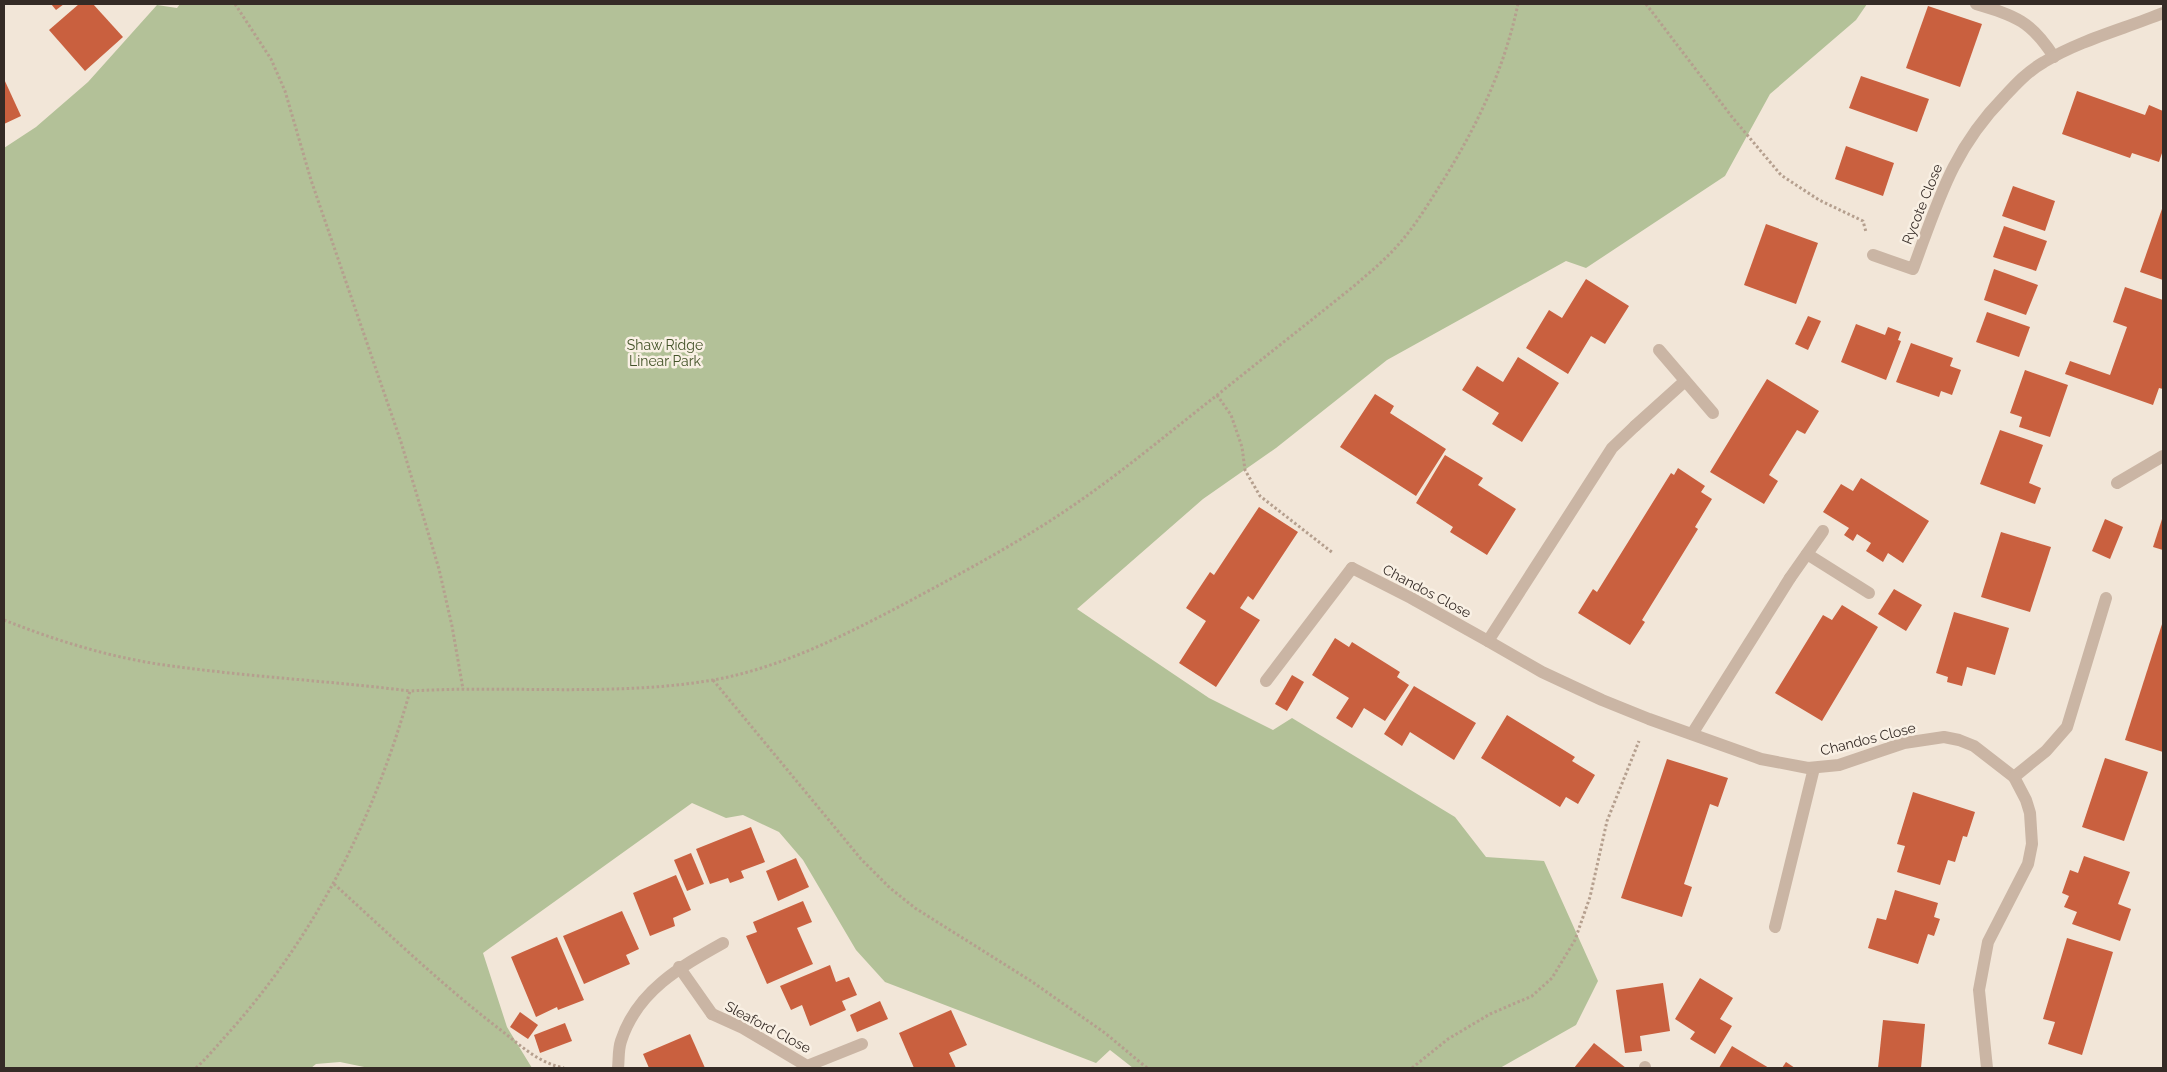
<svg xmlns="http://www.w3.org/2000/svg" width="2167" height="1072" viewBox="0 0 2167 1072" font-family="Raleway,sans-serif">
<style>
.green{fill:#b3c198}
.building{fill:#c9603f}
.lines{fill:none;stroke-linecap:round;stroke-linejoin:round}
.path{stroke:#b59f8e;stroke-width:3;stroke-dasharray:2.5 2.5;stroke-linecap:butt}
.lane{stroke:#cab5a4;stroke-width:12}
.street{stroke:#cab5a4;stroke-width:12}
.labels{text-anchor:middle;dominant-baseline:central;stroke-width:5;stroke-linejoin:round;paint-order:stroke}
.street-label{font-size:14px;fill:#352b26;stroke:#f9f0e4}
.park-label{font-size:14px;fill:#445329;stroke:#f9f0e4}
</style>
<rect width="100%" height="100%" fill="#f2e6d8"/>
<polygon class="green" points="180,4 1867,4 1856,20 1770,94 1725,176 1586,268 1566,261 1387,360 1276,448 1203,499 1077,609 1209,698 1273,730 1292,718 1455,817 1486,857 1544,861 1598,981 1576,1025 1500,1068 1133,1068 1110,1050 1096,1063 885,982 856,950 803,860 779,832 743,815 726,818 692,803 483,953 507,1027 532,1068 369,1068 340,1062 316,1064 311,1068 4,1068 4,148 36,127 88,82 157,5 177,8"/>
<g class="building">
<polygon points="51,4 64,4 56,10"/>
<polygon points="79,4 93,4 123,37 85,71 49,30"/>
<polygon points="1928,6 1982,24 1960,87 1906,68"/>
<polygon points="1861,76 1929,99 1917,132 1849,108"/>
<polygon points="4,79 21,116 4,124"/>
<polygon points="2077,91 2145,115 2149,105 2163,111 2163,150 2159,162 2132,153 2130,158 2062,134"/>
<polygon points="1846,146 1894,163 1883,196 1835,179"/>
<polygon points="2013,186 2055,201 2045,231 2002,216"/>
<polygon points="2163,206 2163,280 2140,272"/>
<polygon points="1766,224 1818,243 1796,304 1744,285"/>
<polygon points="2004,226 2047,241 2036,271 1993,257"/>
<polygon points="1994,269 2038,285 2026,315 1984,300"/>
<polygon points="1586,279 1629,306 1605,344 1591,336 1568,374 1526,348 1549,310 1562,318"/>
<polygon points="2125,287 2163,300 2163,389 2159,388 2153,405 2065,374 2070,361 2110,375 2127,327 2113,322"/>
<polygon points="1987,312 2030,327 2019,357 1976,342"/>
<polygon points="1808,316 1821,321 1808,350 1795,344"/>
<polygon points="1856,324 1885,335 1888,327 1901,332 1898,340 1901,341 1886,380 1841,362"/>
<polygon points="1911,343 1953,358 1950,366 1961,370 1952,395 1941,391 1939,397 1896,382"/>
<polygon points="1518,357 1559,383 1522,442 1492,424 1499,413 1462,390 1477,366 1503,382"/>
<polygon points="2025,370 2068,385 2050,437 2019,427 2022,417 2010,413"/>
<polygon points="1767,379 1819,411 1805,434 1797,430 1769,475 1778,481 1764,504 1710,472"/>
<polygon points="1375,394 1394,406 1390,413 1446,449 1416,496 1340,447"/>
<polygon points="2000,430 2043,445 2029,483 2041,488 2035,504 1980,484"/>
<polygon points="1445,455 1483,478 1478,485 1516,509 1487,555 1450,532 1453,527 1416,503"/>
<polygon points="1678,468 1705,486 1701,492 1712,499 1695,527 1698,529 1642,620 1645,622 1630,645 1578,613 1593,589 1597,592 1671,473 1674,475"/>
<polygon points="1861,478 1929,521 1903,563 1888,553 1883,562 1866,551 1871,543 1857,534 1853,541 1844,535 1849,528 1823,512 1841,484 1853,491"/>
<polygon points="1259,507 1298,532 1253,600 1248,596 1240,608 1260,620 1216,687 1179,663 1206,621 1186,608 1210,572 1214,575"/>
<polygon points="2163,516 2163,550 2153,547"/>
<polygon points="2105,519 2123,527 2110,559 2092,551"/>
<polygon points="2001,532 2051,547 2030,612 1981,597"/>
<polygon points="1894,589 1922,605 1906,631 1878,614"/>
<polygon points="1842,605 1878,627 1822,721 1775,693 1823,615 1832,620"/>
<polygon points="1954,612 2009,628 1995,675 1967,667 1962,686 1947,682 1948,677 1936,673"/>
<polygon points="2163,621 2163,752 2125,740"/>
<polygon points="1335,638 1349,647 1352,642 1400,672 1397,677 1409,685 1385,721 1364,708 1352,728 1336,718 1349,698 1312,675"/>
<polygon points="1292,675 1304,682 1287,711 1275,704"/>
<polygon points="1414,686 1476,723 1454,760 1410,732 1402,746 1384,734"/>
<polygon points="1507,715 1575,757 1572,761 1595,775 1578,804 1566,797 1560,807 1481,758"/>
<polygon points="2105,758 2148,772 2124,841 2082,827"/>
<polygon points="1667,759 1728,778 1718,807 1710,804 1684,884 1692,887 1682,917 1621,898"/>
<polygon points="1913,792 1975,812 1967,837 1963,836 1955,862 1948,860 1940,885 1897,872 1905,846 1897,844"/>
<polygon points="751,827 765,862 741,871 744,878 730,883 728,878 710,884 696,849"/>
<polygon points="691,853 704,884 687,891 674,860"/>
<polygon points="2084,856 2130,872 2118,904 2131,909 2120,941 2072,924 2077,912 2064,907 2069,896 2062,893 2070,870 2078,873"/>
<polygon points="796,858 809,887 778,901 766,871"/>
<polygon points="676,875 691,910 673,918 675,926 650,936 633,893"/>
<polygon points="1895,890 1938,903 1934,917 1940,919 1934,936 1928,934 1918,964 1868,948 1877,918 1886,920"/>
<polygon points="803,901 812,922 797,928 813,964 767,984 746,936 757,932 753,922"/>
<polygon points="622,911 639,949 626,955 630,964 584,984 563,936"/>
<polygon points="557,937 584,1000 558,1010 557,1007 536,1017 511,957"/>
<polygon points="2067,938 2113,952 2082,1055 2048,1044 2055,1022 2043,1019"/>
<polygon points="830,965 836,982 849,977 857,995 842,1001 846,1010 810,1026 802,1005 791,1010 780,986"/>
<polygon points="1700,978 1733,998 1720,1019 1732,1026 1715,1054 1690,1039 1695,1032 1675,1019"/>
<polygon points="1663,983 1670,1031 1640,1036 1642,1051 1625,1053 1616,990"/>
<polygon points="880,1001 888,1019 857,1032 850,1015"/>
<polygon points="951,1010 967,1045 949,1053 956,1068 914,1068 899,1033"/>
<polygon points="520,1012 538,1025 528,1039 510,1027"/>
<polygon points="1883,1020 1925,1024 1921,1068 1878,1068"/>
<polygon points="565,1023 572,1041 540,1053 534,1035"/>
<polygon points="690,1034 705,1068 649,1068 643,1054"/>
<polygon points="1594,1043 1626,1068 1574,1068"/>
<polygon points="1732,1046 1764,1065 1769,1068 1719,1068"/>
<polygon points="1786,1062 1795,1068 1782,1068"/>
</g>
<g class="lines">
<g class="path">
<polyline points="235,4 271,59 285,91 311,180 401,442 439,569 452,626 463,689"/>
<polyline points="1646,4 1732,117 1781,175 1819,200 1863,221 1866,232"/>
<polyline points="1217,395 1231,415 1242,447 1245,470 1260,496 1333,553"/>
<path d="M4,620C57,641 115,659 172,666C251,677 331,681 410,691"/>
<polyline points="713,680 861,859 890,888 915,908 1031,981 1105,1033 1147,1068"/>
<path d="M334,884C389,934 443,986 502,1031C521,1046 539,1063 564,1068"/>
<path d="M196,1068C209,1056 220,1042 232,1029C318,931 375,816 410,691C510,685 613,697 713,680C781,668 845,635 906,603C965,571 1026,539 1081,500C1127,468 1171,431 1216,396C1262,359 1308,323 1354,286C1369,273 1385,260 1398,245C1416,225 1430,201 1444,179C1479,122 1504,69 1518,4"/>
<polyline points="1412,1068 1448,1039 1490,1014 1532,996 1552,978 1575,940 1590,897 1607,821 1639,741"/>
</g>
<g class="lane">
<path d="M1976,4C2016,16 2031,21 2054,57"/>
<polyline points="1659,350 1713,413"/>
<polyline points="1635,426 1685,381"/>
<polyline points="1807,554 1869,593"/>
<polyline points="1790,578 1823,531"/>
<polyline points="1266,681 1352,568"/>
<polyline points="1775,927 1814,768"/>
<polyline points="712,1014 743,1028 807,1066 862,1044"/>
<polyline points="1645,1067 1645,1068"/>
</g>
<g class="street">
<path d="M1873,255L1913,269C1938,202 1952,150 2004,97C2016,84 2028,71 2044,62C2080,40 2124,29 2163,13"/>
<polyline points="1635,426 1612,448 1488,641 1542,672 1602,700 1649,719 1761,759 1808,768 1839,765 1904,743 1944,737 1959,740 1974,746 2014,777"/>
<polyline points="2117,483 2163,456"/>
<polyline points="1352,568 1411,598 1488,641"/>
<polyline points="1692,734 1790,578"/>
<polyline points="679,967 712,1014"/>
<path d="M618,1068C619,1060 618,1050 621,1041C637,991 680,967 723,943"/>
<polyline points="1987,1068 1979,990 1988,942 2028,864 2032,844 2030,813 2026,800 2014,777 2046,751 2067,727 2106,598"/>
</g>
</g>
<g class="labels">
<g class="street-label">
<text transform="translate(1922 204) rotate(-68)">Rycote Close</text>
<text transform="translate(1427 591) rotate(28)">Chandos Close</text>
<text transform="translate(1868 739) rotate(-14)">Chandos Close</text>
<text transform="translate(768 1027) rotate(28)">Sleaford Close</text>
</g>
<g class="park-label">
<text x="665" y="345">Shaw Ridge<tspan x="665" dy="16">Linear Park</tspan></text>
</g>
</g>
<rect width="2167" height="1072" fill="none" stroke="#352b26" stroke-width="10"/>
</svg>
